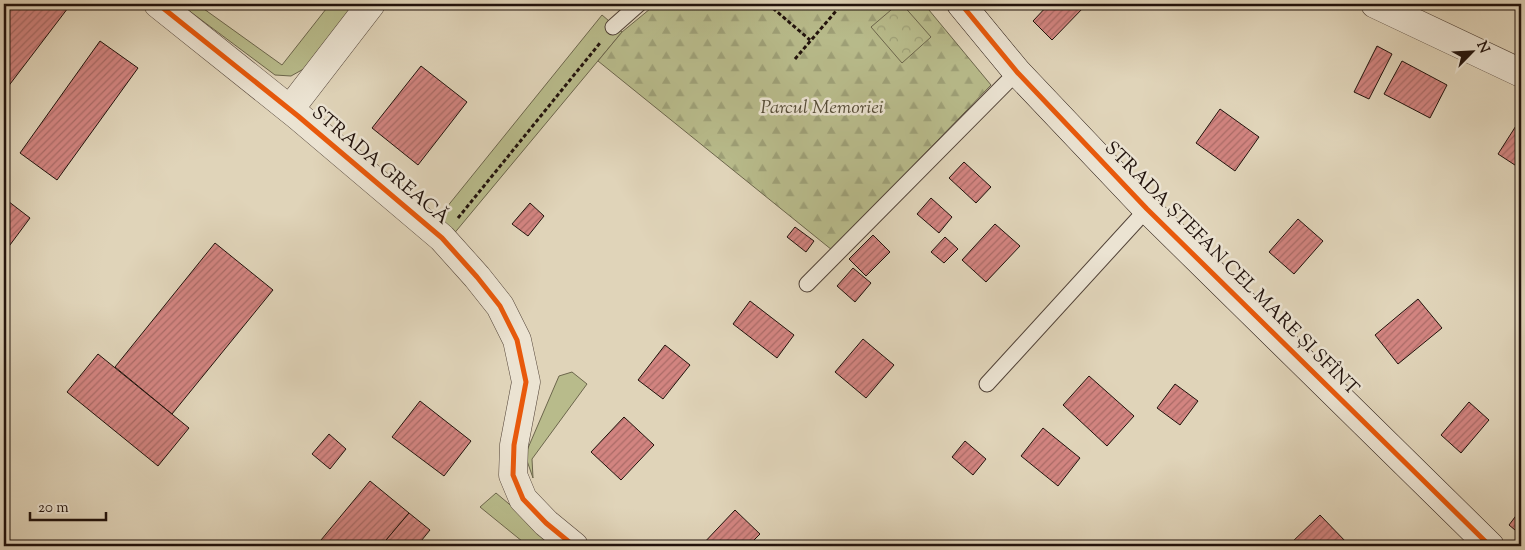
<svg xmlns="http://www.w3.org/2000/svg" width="1525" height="550" viewBox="0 0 1525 550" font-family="'Sorts Mill Goudy',serif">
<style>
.green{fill:#b8bb8b;stroke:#6c664c}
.forest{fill:url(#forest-firs);stroke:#6c664c}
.park{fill:url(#park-crowns);stroke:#6c664c}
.building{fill:url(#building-hatch);stroke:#21120c}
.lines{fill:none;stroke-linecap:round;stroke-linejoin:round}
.lane-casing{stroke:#514237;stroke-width:17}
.street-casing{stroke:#514237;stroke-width:29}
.secondary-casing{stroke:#21120c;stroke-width:29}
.path{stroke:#21120c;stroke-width:3;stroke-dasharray:4 2.5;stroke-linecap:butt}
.lane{stroke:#ebe3d2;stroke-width:15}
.street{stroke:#ebe3d2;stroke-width:28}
.secondary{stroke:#ebe3d2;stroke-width:28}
.cycleway-casing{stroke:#ebe3d2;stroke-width:8}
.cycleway{stroke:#e8590c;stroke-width:5}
.labels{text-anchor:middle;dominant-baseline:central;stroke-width:5;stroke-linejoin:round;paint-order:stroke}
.park-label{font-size:19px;font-style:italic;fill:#564d38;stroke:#ebe3d2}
.street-label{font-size:19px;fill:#21120c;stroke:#ebe3d2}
</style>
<defs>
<pattern id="forest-firs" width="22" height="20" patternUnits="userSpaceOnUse" patternTransform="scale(1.25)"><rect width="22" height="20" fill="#b8bb8b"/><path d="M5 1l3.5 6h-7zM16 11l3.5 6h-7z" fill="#9ea077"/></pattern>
<pattern id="park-crowns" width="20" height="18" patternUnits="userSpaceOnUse" patternTransform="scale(1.25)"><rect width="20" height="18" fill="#b8bb8b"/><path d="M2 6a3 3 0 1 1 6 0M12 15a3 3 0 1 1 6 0" fill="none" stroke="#9ea077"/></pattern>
<pattern id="building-hatch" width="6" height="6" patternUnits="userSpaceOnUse" patternTransform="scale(1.25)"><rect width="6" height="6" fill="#d28480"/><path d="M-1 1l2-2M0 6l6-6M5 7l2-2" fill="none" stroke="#aa6b67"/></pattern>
</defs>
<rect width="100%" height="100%" fill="#e0d4b9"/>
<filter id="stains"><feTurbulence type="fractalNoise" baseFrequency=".004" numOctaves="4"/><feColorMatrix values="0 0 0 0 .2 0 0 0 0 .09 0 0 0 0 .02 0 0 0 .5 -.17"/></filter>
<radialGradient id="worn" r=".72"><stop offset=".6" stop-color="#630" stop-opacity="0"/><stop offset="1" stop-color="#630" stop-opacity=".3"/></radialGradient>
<g class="green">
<polygon points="180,4 197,4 282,65 330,4 357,4 309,66 291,76 275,75"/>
<polygon points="602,15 622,32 452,236 438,218"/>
<polygon points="572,372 587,384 532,459 533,478 525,455 559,376"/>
<polygon points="496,493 559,546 528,546 480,507"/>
</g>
<polygon class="forest" points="656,4 924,4 991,85 832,250 598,61 622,32"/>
<polygon class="park" points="898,4 902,4 931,37 902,63 871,27"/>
<g class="building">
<polygon points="4,4 71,4 4,92"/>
<polygon points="1049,4 1081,4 1084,7 1052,40 1033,21"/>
<polygon points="100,41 138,68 57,180 20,153"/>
<polygon points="1377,46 1392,54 1369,99 1354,92"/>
<polygon points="1402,61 1447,85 1430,118 1384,94"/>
<polygon points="421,66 467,102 418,165 372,128"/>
<polygon points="1220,109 1259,137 1235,171 1196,143"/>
<polygon points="1521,118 1521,169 1498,154"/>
<polygon points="964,162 991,187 976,203 949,178"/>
<polygon points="4,198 30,218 4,253"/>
<polygon points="931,198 952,217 939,233 917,214"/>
<polygon points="530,203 544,216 528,236 512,224"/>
<polygon points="1298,219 1323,241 1294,274 1269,252"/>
<polygon points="995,224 1020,246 986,282 962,260"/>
<polygon points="795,227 814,241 806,252 787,237"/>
<polygon points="873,235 890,252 866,276 849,259"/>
<polygon points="945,237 958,249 944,263 931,252"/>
<polygon points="215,243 273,290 172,414 115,367"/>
<polygon points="853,268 871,283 855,302 837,286"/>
<polygon points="1418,299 1442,328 1398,364 1375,335"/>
<polygon points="750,301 794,335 777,358 733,324"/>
<polygon points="863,339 894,365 866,398 835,372"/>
<polygon points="665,345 690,365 663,399 638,380"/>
<polygon points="98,354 189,428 158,466 67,392"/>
<polygon points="1089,376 1134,416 1107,446 1063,405"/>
<polygon points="1175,384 1198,401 1180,425 1157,408"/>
<polygon points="420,401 471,441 444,476 392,437"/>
<polygon points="1469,402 1489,420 1461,453 1441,435"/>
<polygon points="624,417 654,445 621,480 591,452"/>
<polygon points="1043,428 1080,458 1058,486 1021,456"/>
<polygon points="329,434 346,449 330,469 312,454"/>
<polygon points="965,441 986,459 973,475 952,457"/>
<polygon points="370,481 409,513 381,546 316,546"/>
<polygon points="1521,509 1521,535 1509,525"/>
<polygon points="735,510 760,534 748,546 701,546"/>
<polygon points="409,513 430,530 417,546 381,546"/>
<polygon points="1320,515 1348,544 1345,546 1288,546"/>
</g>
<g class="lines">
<g class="lane-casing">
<g id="lane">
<polyline points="613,27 639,4"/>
<polyline points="807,284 1017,72"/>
<polyline points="987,384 1147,209"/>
</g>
</g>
<g class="street-casing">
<g id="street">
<polyline points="158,4 298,116 442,238 477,277 500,306 517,340 526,382 514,445 513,475 523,499 546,523 574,546"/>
<polyline points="1375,4 1521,73"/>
<polyline points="290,109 371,4"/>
</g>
</g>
<g class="secondary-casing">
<polyline id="secondary" points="961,4 1017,72 1147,209 1490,546"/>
</g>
<g class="path">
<polyline points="768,4 810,40"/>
<polyline points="795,59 842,4"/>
<polyline points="458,218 600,43"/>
</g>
<use href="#lane" class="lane"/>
<use href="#street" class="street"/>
<use href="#secondary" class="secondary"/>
<g class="cycleway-casing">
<g id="cycleway">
<polyline points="158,4 298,116 442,238 477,277 500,306 517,340 526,382 514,445 513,475 523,499 546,523 574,546"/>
<polyline points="961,4 1017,72 1147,209 1490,546"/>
</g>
</g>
<use href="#cycleway" class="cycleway"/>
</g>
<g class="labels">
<g class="park-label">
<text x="822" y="108">Parcul Memoriei</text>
</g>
<g class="street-label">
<text transform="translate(380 166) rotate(40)">STRADA GREACĂ</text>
<text transform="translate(1231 269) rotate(45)">STRADA ȘTEFAN CEL MARE ȘI SFÎNT</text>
</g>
</g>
<rect width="1525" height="550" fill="none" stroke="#e0d4b9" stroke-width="20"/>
<rect x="5" y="5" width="1515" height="540" fill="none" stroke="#21120c" stroke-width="2.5"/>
<rect x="10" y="10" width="1505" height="530" fill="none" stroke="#21120c"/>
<g transform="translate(1472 52) rotate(66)" stroke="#ebe3d2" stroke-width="4" paint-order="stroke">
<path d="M0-4L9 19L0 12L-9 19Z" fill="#21120c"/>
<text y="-8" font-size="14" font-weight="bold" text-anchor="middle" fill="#21120c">N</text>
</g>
<path d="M30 512v8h76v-8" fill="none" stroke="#21120c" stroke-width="2.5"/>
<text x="38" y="512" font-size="15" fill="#21120c" stroke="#ebe3d2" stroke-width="4" paint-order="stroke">20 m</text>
<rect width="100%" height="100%" filter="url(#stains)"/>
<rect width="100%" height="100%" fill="url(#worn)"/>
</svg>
